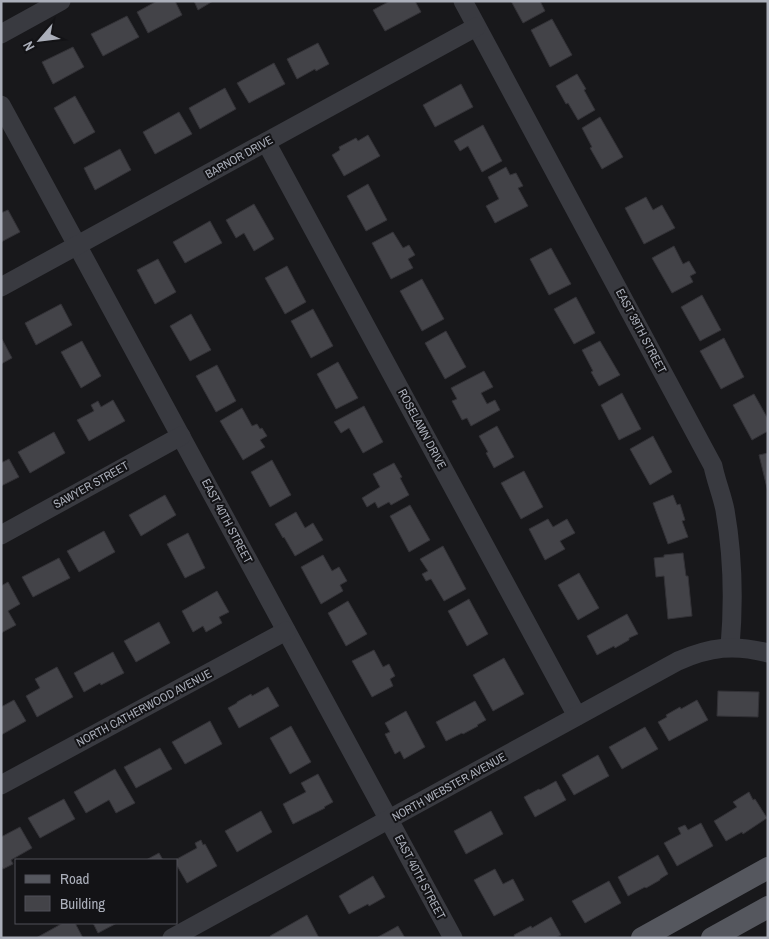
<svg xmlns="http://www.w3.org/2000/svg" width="769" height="939" viewBox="0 0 769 939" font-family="'Archivo Narrow',sans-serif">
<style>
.building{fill:#434348;stroke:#333237}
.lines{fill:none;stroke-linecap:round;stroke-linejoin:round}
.minor{stroke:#393a40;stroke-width:19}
.major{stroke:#55575e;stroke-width:22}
.labels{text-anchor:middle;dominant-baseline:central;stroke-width:4;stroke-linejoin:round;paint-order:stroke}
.street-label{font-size:12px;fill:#abafba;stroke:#131316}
</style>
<rect width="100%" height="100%" fill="#18181b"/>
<g class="building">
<polygon points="157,1 175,1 182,15 148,33 137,12"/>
<polygon points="194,1 213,1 198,10"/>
<polygon points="390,1 415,1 421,12 385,31 373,10"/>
<polygon points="511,1 540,1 545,11 523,23"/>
<polygon points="127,16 139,37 103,56 91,34"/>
<polygon points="552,19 572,55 550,67 531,30"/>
<polygon points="318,43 329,64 316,71 315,69 297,79 287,59"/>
<polygon points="73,47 84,67 53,84 42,62"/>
<polygon points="274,63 285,84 249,103 237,83"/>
<polygon points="577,74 586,89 584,90 595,110 578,120 568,103 566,104 556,86"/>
<polygon points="461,84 473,107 435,127 423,105"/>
<polygon points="225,88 236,109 200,129 189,108"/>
<polygon points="75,96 95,132 74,144 54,108"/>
<polygon points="179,112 192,134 155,154 143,132"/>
<polygon points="600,117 623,157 602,169 590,148 592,147 582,128"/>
<polygon points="483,125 502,161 482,172 468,146 460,151 454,141"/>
<polygon points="368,135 380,156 344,176 332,155 340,150 339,147 356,138 358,141"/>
<polygon points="120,149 131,170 95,190 84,168"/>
<polygon points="506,167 510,175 516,173 523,186 518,188 528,206 495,223 486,206 499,199 488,177"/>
<polygon points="368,184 387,220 366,231 347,196"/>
<polygon points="646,197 653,210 662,205 675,228 644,244 625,208"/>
<polygon points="254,204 274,239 254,251 244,233 236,238 226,220"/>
<polygon points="8,210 20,232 1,242 1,213"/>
<polygon points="210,221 222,243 185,263 173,242"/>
<polygon points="393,232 403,248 409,245 415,255 408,259 413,268 391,279 372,243"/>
<polygon points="674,246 683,264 689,261 696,273 690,276 693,282 672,293 652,258"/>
<polygon points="551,248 571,284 549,295 530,259"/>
<polygon points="158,259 176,292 155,304 137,270"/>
<polygon points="287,266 306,302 285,314 265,278"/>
<polygon points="422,279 444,319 422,331 400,291"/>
<polygon points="702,295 721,330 700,341 681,307"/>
<polygon points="576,297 595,333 574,344 554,309"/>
<polygon points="61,304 72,325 36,345 25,323"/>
<polygon points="313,309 333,346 311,358 291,321"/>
<polygon points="191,314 211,350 190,361 170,326"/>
<polygon points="446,331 466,367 445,379 425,343"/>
<polygon points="724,338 744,377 721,389 700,351"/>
<polygon points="1,339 2,339 12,358 1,364"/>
<polygon points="82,341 101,376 81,388 61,352"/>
<polygon points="600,341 620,375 599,386 591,372 593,371 582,350"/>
<polygon points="338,362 358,398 336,409 317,374"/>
<polygon points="217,365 236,401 216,412 196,376"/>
<polygon points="484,371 493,387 481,393 487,404 495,400 500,410 471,426 467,418 462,420 452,401 457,399 451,388"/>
<polygon points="622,393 641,429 619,440 601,405"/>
<polygon points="754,394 768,419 768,431 752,440 733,405"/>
<polygon points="113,400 125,421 89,441 77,420 94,411 91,405 98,401 101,407"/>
<polygon points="364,406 383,442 363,453 349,428 341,433 334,422"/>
<polygon points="242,408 252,426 257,424 260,429 262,428 267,436 260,440 265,447 243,460 220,421"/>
<polygon points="497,426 514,457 494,468 486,453 488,452 479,436"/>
<polygon points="54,432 65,453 30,473 18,452"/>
<polygon points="653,436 672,472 650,485 630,449"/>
<polygon points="768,453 768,492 759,455"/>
<polygon points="9,459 19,477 1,486 1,463"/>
<polygon points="272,460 291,495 270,507 251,472"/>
<polygon points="394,463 402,477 400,478 409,495 391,505 389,502 378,508 375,502 367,507 362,498 380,487 373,474"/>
<polygon points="524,471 543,507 521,519 501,483"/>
<polygon points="165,495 176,515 141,536 129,515"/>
<polygon points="673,495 677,505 680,504 685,520 682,521 688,537 668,544 653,503"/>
<polygon points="410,505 430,540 409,552 390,516"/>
<polygon points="296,512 305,528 313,523 323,540 295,556 284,537 283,538 275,524"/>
<polygon points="548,519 553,527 567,519 575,533 560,541 565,549 545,560 529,529"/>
<polygon points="104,531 115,552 79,572 67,551"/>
<polygon points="188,533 205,568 185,578 167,544"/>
<polygon points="443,546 466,589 444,601 431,579 426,581 422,574 428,571 420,559"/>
<polygon points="683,553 686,576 688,576 692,616 668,619 664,576 656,577 654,558 664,557 664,555"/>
<polygon points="323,555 332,571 339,567 347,581 340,585 343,591 321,604 301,567"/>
<polygon points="59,558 70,578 33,597 22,577"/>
<polygon points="579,573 599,608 578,620 558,585"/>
<polygon points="8,582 20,604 8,611 16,625 1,633 1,586"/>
<polygon points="217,591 229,612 219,617 222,623 206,632 203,626 193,632 182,611"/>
<polygon points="469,599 488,634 467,646 448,611"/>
<polygon points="348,601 367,634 346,646 328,613"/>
<polygon points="627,614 638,634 629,638 629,640 615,648 614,646 597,655 587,636"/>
<polygon points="159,622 170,643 136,662 124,641"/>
<polygon points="374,650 383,667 389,664 395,676 390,679 393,686 372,697 352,661"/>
<polygon points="113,652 124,673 101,685 100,683 84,692 74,673"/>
<polygon points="504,658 524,694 493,711 473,675"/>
<polygon points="57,667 73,697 37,717 26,696 40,688 35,679"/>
<polygon points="268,687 279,706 239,728 228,708 237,703 237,702 251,694 252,696"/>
<polygon points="718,691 759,692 758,717 717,716"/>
<polygon points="14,700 26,721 1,735 1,707"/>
<polygon points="697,700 708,720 669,741 658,722 667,717 666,715 680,707 681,709"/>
<polygon points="475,701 486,720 477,725 478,726 463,734 462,733 446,741 436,722"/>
<polygon points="406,711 425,747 404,759 400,751 395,754 385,734 390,732 385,723"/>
<polygon points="210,721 222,744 185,764 172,742"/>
<polygon points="291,726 311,762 290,774 270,738"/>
<polygon points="645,727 658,749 622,769 609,747"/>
<polygon points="160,748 172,769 136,788 124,767"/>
<polygon points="598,755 609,776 574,795 562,775"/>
<polygon points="115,769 135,803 116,813 109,800 86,813 74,792"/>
<polygon points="318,774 333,802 324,807 325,808 293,824 283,804 306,792 301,783"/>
<polygon points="556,781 566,800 535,817 524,797 539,789 540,790"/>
<polygon points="749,792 753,800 755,799 767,818 743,834 742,832 726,841 714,821 737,807 733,802"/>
<polygon points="64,799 75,819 40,838 28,818"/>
<polygon points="261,811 272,832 237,852 225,831"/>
<polygon points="491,811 503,834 466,854 454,831"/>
<polygon points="701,823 713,846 677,866 664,843 681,834 678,828 685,825 688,830"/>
<polygon points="20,827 32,848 11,860 13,864 3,869 2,867 1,868 1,837"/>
<polygon points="201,840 203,845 205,844 217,866 187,883 176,864 176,860 175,860 197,848 195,843"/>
<polygon points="159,853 163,860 146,860"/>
<polygon points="658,855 668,874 660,879 660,880 646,888 645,887 628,896 618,877"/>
<polygon points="495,869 503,884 513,879 524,900 494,916 474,880"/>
<polygon points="373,876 385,897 369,906 368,904 349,914 339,896"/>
<polygon points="609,881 621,903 585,923 572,901"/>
<polygon points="307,915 319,938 271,938 270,936"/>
<polygon points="551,917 561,935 555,938 515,938 514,935 531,926 532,928"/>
<polygon points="63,923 75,923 83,938 36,938"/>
<polygon points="93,923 117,923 98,933"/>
<polygon points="398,926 405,938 378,938 378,937"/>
</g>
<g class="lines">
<g class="minor">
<path d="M463,1L713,466C716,481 722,495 725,510C733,556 734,601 730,647"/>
<polyline points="1,34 61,1"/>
<polyline points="1,105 453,938"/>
<polyline points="266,142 577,716"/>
<polyline points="1,287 476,27"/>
<polyline points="1,535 181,436"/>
<polyline points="1,785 286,631"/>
<path d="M172,938L678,661C710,647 734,644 768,653"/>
</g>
<g class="major">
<polyline points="642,938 768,868"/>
<polyline points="712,938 768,907"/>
</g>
</g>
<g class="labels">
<g class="street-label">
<text transform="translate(239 157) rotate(-29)">BARNOR DRIVE</text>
<text transform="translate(641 331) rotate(62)">EAST 39TH STREET</text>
<text transform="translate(422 429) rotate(62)">ROSELAWN DRIVE</text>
<text transform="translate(91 485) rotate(-29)">SAWYER STREET</text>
<text transform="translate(227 521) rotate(62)">EAST 40TH STREET</text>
<text transform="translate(144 708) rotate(-28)">NORTH CATHERWOOD AVENUE</text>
<text transform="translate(449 787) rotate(-29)">NORTH WEBSTER AVENUE</text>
<text transform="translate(420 877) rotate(62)">EAST 40TH STREET</text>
</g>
</g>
<rect width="769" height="939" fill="none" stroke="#abafba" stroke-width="5"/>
<rect x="15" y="859" width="162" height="65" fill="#131316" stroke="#505158"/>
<rect x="25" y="875" width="25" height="8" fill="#55575e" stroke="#505158"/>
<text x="60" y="884" font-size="15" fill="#abafba">Road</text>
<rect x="25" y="896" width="25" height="15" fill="#434348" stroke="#505158"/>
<text x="60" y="909" font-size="15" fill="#abafba">Building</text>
<g transform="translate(40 40) rotate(242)" stroke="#131316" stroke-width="4" paint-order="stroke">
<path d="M0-4L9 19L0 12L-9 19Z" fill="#abafba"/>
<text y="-8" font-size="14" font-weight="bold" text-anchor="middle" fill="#abafba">N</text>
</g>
</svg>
